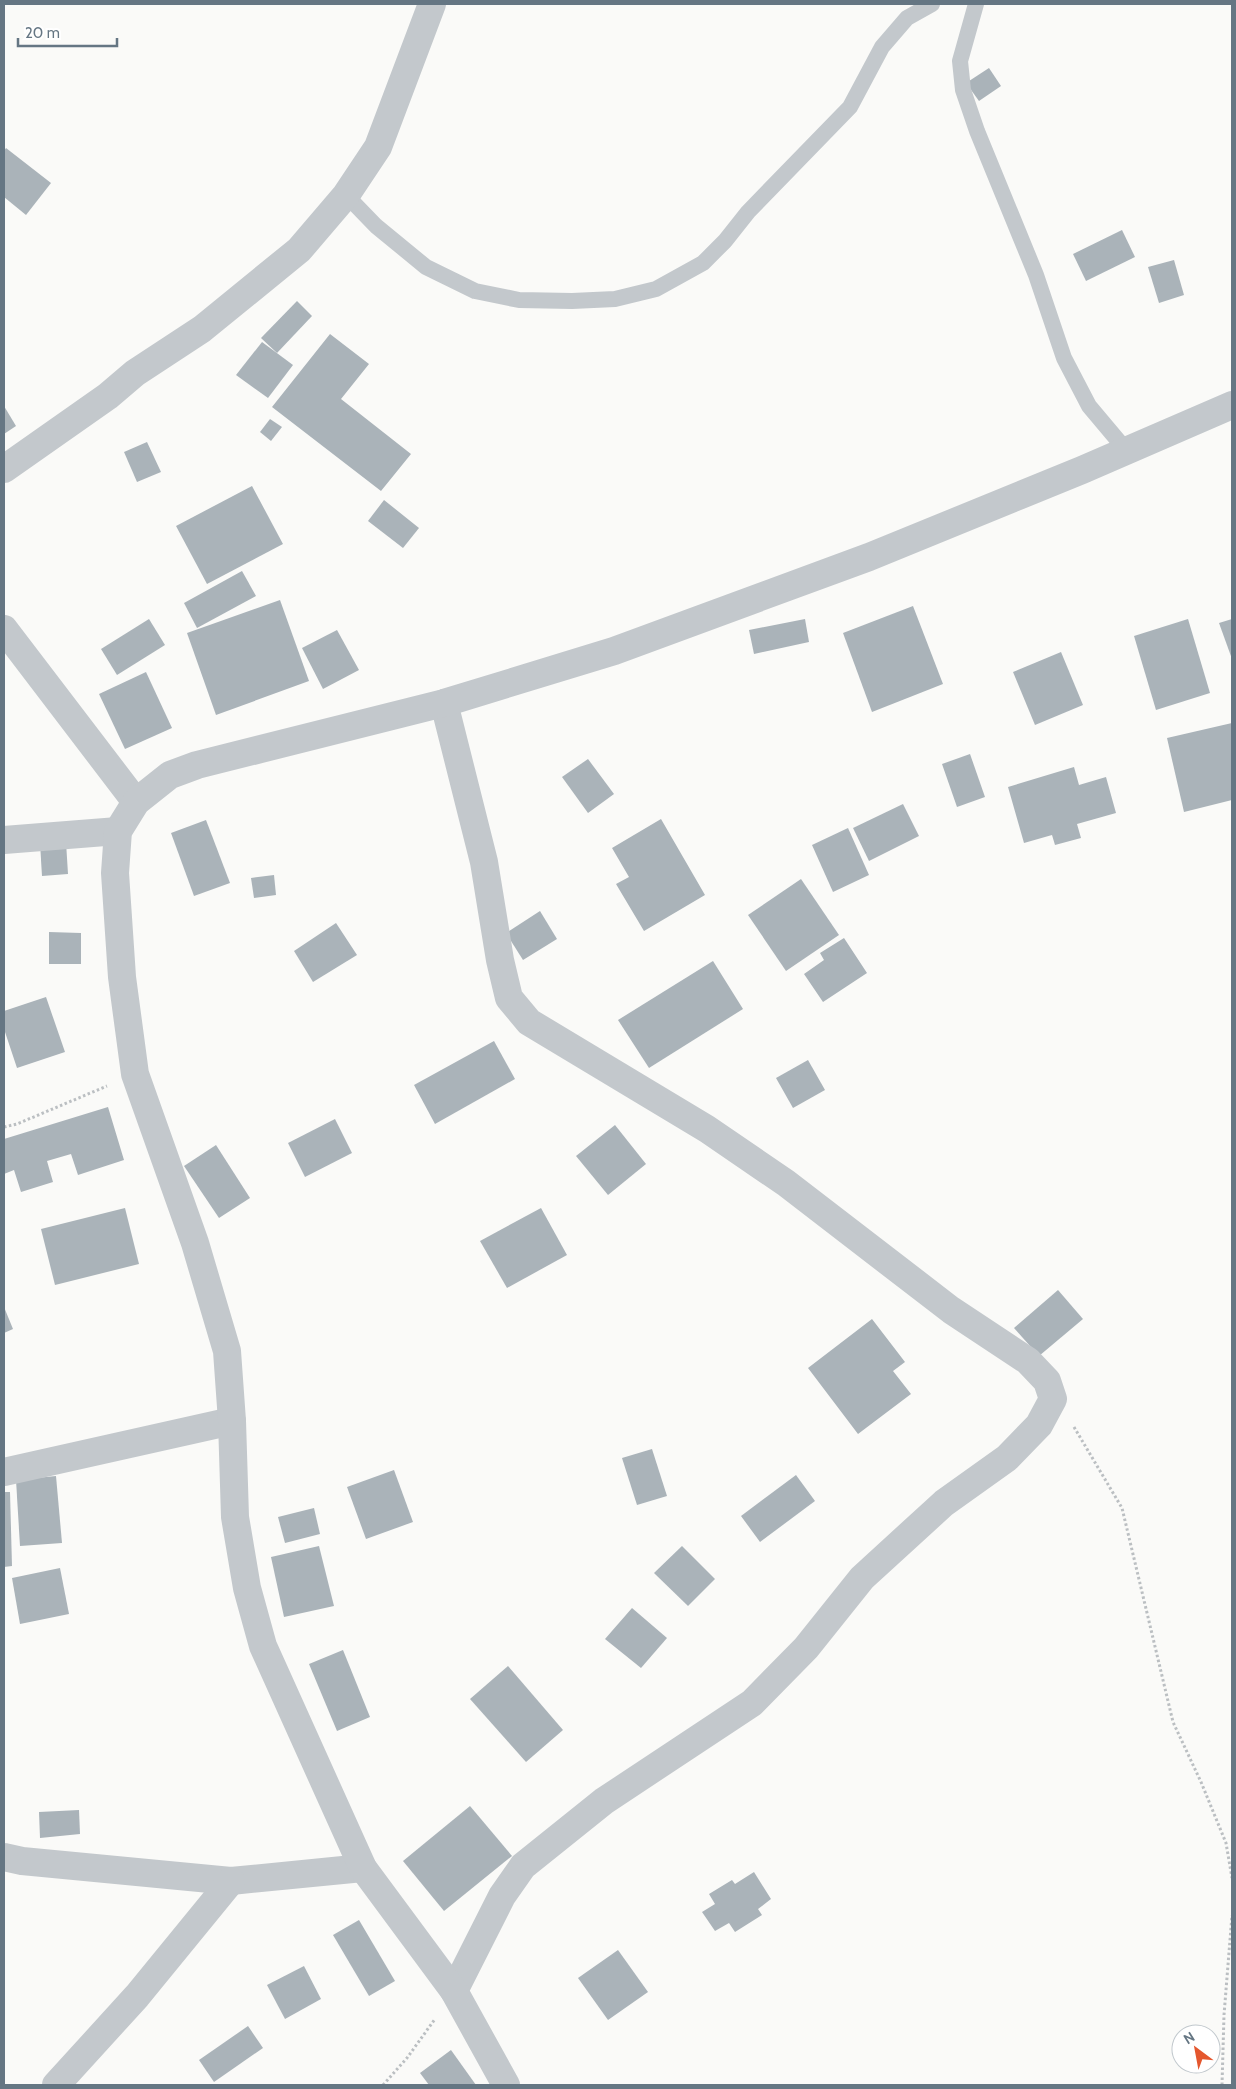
<svg xmlns="http://www.w3.org/2000/svg" width="1236" height="2089" viewBox="0 0 1236 2089" font-family="Cabin,sans-serif">
<style>
.building{fill:#aab3b9}
.lines{fill:none;stroke-linecap:round;stroke-linejoin:round}
.path{stroke:#bbbfc2;stroke-width:3;stroke-dasharray:2.5 2.5;stroke-linecap:butt}
.lane{stroke:#c3c8cc;stroke-width:16}
.street{stroke:#c3c8cc;stroke-width:28}
</style>
<rect width="100%" height="100%" fill="#fafaf8"/>
<g class="building">
<polygon points="989,68 1001,86 979,101 966,83"/>
<polygon points="6,148 51,183 26,215 4,197 4,151"/>
<polygon points="1122,230 1135,257 1086,281 1073,254"/>
<polygon points="1174,260 1184,295 1159,303 1148,267"/>
<polygon points="297,301 312,316 277,353 261,338"/>
<polygon points="330,334 369,364 341,399 411,454 381,491 272,407"/>
<polygon points="262,342 293,365 268,398 236,375"/>
<polygon points="4,406 16,426 4,434"/>
<polygon points="270,419 282,427 271,441 260,432"/>
<polygon points="147,442 161,472 137,482 124,452"/>
<polygon points="252,486 283,544 207,584 176,526"/>
<polygon points="384,500 419,528 403,548 368,521"/>
<polygon points="242,571 256,596 197,628 184,603"/>
<polygon points="280,600 309,681 216,715 187,633"/>
<polygon points="913,606 943,684 872,712 843,633"/>
<polygon points="149,619 165,645 117,675 101,649"/>
<polygon points="805,619 809,642 754,654 749,630"/>
<polygon points="1188,619 1210,693 1156,710 1134,636"/>
<polygon points="1232,619 1232,659 1219,623"/>
<polygon points="337,630 359,670 323,689 302,648"/>
<polygon points="1061,652 1083,705 1035,725 1013,672"/>
<polygon points="146,672 172,728 125,749 99,694"/>
<polygon points="1232,723 1232,800 1184,812 1167,738"/>
<polygon points="970,754 985,797 957,807 942,764"/>
<polygon points="588,759 614,794 588,813 562,777"/>
<polygon points="1074,767 1079,785 1106,777 1116,813 1077,824 1081,838 1055,845 1052,835 1024,843 1008,787"/>
<polygon points="903,804 919,836 869,861 853,828"/>
<polygon points="661,819 705,895 644,931 616,884 629,877 612,848"/>
<polygon points="206,820 230,883 194,896 171,833"/>
<polygon points="848,828 869,875 833,892 812,845"/>
<polygon points="66,842 68,874 42,876 40,843"/>
<polygon points="274,875 276,895 254,898 251,878"/>
<polygon points="801,879 839,935 786,971 748,915"/>
<polygon points="540,911 557,939 523,960 506,933"/>
<polygon points="336,923 357,955 313,982 294,951"/>
<polygon points="49,932 81,933 81,964 49,964"/>
<polygon points="844,938 867,973 823,1002 804,974 824,960 820,953"/>
<polygon points="713,961 743,1009 649,1068 618,1020"/>
<polygon points="46,997 65,1052 17,1068 4,1029 4,1011"/>
<polygon points="494,1041 515,1079 435,1124 414,1085"/>
<polygon points="808,1060 825,1090 793,1108 776,1078"/>
<polygon points="108,1107 124,1160 78,1175 71,1154 47,1161 53,1182 21,1192 14,1170 4,1174 4,1139"/>
<polygon points="335,1119 352,1153 305,1177 288,1143"/>
<polygon points="615,1125 646,1164 608,1195 576,1156"/>
<polygon points="216,1145 250,1198 219,1218 184,1166"/>
<polygon points="125,1208 139,1264 55,1285 41,1229"/>
<polygon points="541,1208 567,1255 507,1288 480,1241"/>
<polygon points="1058,1290 1083,1319 1039,1356 1014,1328"/>
<polygon points="4,1307 13,1329 4,1333"/>
<polygon points="872,1319 905,1362 893,1371 911,1394 858,1434 808,1368"/>
<polygon points="652,1449 667,1496 637,1505 622,1458"/>
<polygon points="394,1470 413,1522 366,1539 347,1487"/>
<polygon points="796,1475 815,1501 760,1542 741,1516"/>
<polygon points="56,1476 62,1543 20,1546 16,1480"/>
<polygon points="4,1492 10,1492 12,1566 4,1567"/>
<polygon points="314,1508 320,1534 285,1543 278,1517"/>
<polygon points="319,1546 334,1606 284,1617 271,1557"/>
<polygon points="682,1546 715,1579 688,1606 654,1573"/>
<polygon points="60,1568 69,1614 20,1624 12,1578"/>
<polygon points="632,1608 667,1638 641,1668 605,1639"/>
<polygon points="343,1650 370,1717 337,1731 309,1664"/>
<polygon points="508,1666 563,1730 526,1762 470,1699"/>
<polygon points="470,1806 512,1856 444,1911 403,1861"/>
<polygon points="79,1810 80,1834 40,1838 39,1812"/>
<polygon points="754,1872 771,1899 758,1909 762,1915 735,1932 729,1923 715,1931 702,1912 715,1904 709,1894 732,1880 735,1884"/>
<polygon points="359,1920 395,1981 369,1996 333,1935"/>
<polygon points="618,1950 648,1992 608,2020 578,1978"/>
<polygon points="304,1966 321,1999 285,2019 267,1985"/>
<polygon points="248,2026 263,2048 214,2082 199,2060"/>
<polygon points="451,2050 476,2085 429,2085 420,2073"/>
</g>
<g class="lines">
<g class="path">
<polyline points="4,1127 17,1124 107,1086"/>
<polyline points="1074,1427 1122,1508 1173,1722 1201,1782 1226,1843 1232,1878"/>
<polyline points="383,2085 407,2058 435,2019"/>
<polyline points="1222,2085 1224,2015 1232,1915"/>
</g>
<g class="lane">
<polyline points="976,4 960,61 963,90 977,131 1036,275 1064,358 1089,406 1126,450"/>
<polyline points="346,195 376,226 426,267 475,291 519,300 572,301 615,299 656,289 703,263 725,241 748,212 850,107 882,47 907,18 932,4"/>
</g>
<g class="street">
<polyline points="4,469 108,396 135,373 202,329 299,250 346,195 378,147 432,4"/>
<polyline points="4,629 136,802"/>
<polyline points="444,703 484,862 500,960 509,998 529,1022 707,1129 786,1183 951,1310 1028,1361 1047,1381 1053,1399 1039,1425 1007,1458 944,1503 862,1578 806,1648 752,1703 604,1801 523,1866 502,1896 454,1991"/>
<polyline points="4,840 118,831"/>
<polyline points="4,1472 232,1421"/>
<polyline points="4,1857 22,1861 231,1881 363,1868"/>
<polyline points="56,2085 137,1996 231,1881"/>
<polyline points="506,2085 454,1991 363,1868 263,1646 247,1588 235,1517 232,1421 227,1351 195,1243 135,1074 122,977 115,873 118,831 136,802 170,775 197,765 444,703 614,651 869,557 1082,470 1232,405"/>
</g>
</g>
<rect width="1236" height="2089" fill="none" stroke="#657683" stroke-width="10"/>
<g transform="translate(1196 2049) rotate(328)"><circle r="24" fill="#ffffff" stroke="#c1c8cd"/>
<path d="M0-4L9 19L0 12L-9 19Z" fill="#e4572e"/>
<text y="-8" font-size="14" font-weight="bold" text-anchor="middle" fill="#657683">N</text>
</g>
<path d="M18 38v8h99v-8" fill="none" stroke="#657683" stroke-width="2.5"/>
<text x="25" y="38" font-size="15" fill="#657683" stroke="#ffffff" stroke-width="4" paint-order="stroke">20 m</text>
</svg>
